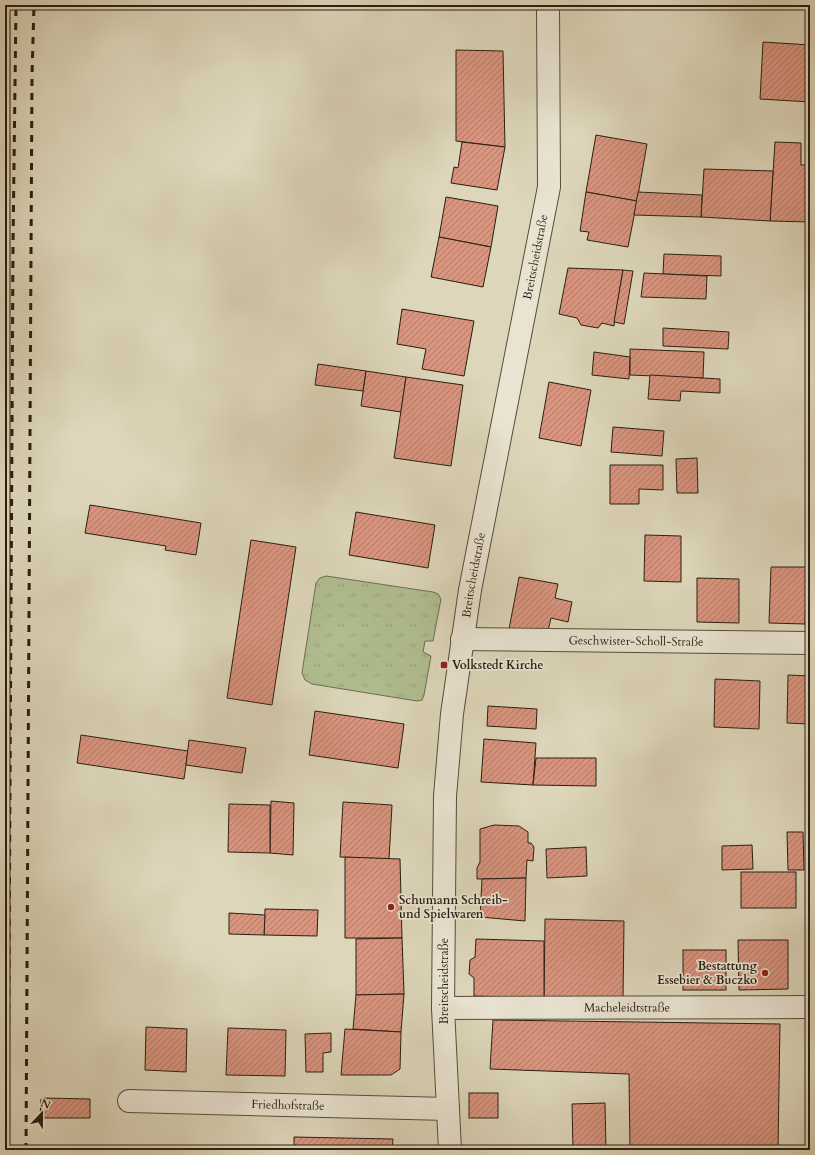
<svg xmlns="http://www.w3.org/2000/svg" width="815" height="1155" viewBox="0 0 815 1155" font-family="Cardo,serif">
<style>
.grass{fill:url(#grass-tufts);stroke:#6d6e50}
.building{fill:url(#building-hatch);stroke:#2a1e11}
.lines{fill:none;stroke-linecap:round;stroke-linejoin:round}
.minor-casing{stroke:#574c3b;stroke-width:24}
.minor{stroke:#e9e4d2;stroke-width:22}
.rail{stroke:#2a1e11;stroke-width:3;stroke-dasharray:7 7;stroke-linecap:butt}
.poi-dot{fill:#8f2418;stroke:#e9e4d2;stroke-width:1.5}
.labels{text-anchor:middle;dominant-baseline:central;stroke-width:3.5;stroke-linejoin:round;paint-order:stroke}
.street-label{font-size:12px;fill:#2a1e11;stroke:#e9e4d2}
.poi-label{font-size:12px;font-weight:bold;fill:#2a1e11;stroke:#e9e4d2;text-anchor:start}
</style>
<defs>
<pattern id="grass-tufts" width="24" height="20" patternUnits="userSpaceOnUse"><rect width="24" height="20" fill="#b0be90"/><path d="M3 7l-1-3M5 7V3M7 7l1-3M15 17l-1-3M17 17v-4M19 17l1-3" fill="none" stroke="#98a37b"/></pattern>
<pattern id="building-hatch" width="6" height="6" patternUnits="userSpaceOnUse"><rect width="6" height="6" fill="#d89580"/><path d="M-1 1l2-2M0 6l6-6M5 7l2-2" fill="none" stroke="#af7967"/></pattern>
</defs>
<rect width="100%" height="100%" fill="#ddd6ba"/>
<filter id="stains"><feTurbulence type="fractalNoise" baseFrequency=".005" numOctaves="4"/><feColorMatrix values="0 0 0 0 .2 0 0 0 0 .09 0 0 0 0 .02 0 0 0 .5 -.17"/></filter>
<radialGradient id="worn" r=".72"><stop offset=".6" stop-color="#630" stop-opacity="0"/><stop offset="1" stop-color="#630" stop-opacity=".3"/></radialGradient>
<polygon class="grass" points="326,576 433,592 438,594 441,599 433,641 425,641 423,652 431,656 424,695 422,700 417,701 312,684 305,680 302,673 316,583 320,578"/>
<g class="building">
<polygon points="763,42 810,45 810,102 760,99"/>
<polygon points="456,50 503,51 505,147 456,141"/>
<polygon points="596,135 647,144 637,201 586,192"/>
<polygon points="462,142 505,147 497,190 451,183 454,167 458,168"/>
<polygon points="775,142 801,143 801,165 810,165 810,222 770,221"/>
<polygon points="704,169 773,171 770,221 701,217"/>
<polygon points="586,192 637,201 628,247 587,240 589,232 580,231"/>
<polygon points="638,192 702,195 701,217 634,215"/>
<polygon points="446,197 498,206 491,247 439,237"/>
<polygon points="439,237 491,247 483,287 431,277"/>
<polygon points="664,254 721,256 721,276 663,274"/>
<polygon points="568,268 623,270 614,326 602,323 598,328 581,325 577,318 559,314"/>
<polygon points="623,270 633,271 624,324 614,322"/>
<polygon points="644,273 707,276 706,299 641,297"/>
<polygon points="402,309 474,321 464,376 422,369 426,349 397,344"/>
<polygon points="663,328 729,332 728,349 663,346"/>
<polygon points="630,349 704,352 703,378 630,375"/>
<polygon points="594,352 630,357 629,379 592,375"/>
<polygon points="318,364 366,371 363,391 315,385"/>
<polygon points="366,371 406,377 401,412 361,406"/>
<polygon points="650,375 720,379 720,393 681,391 680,401 648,399"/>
<polygon points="406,377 463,385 451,466 394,458"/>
<polygon points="549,382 591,390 581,446 539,438"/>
<polygon points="613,427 664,431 662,456 611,452"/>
<polygon points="697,458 698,493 677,493 676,459"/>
<polygon points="610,465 663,465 663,490 639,489 639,504 610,504"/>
<polygon points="90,505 201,523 196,555 165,550 166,546 85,533"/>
<polygon points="356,512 435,525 428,568 349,555"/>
<polygon points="645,535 681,536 681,582 644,581"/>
<polygon points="251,540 296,547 272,705 227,698"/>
<polygon points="771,567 807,567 805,624 769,623"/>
<polygon points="519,577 558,584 555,598 572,602 568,622 551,618 548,631 509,629"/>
<polygon points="697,578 739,579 739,623 697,622"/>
<polygon points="788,675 810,676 810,742 808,742 809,724 787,723"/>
<polygon points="715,679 760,681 759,729 714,727"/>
<polygon points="488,706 537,709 536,729 487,726"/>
<polygon points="315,711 404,724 398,768 309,755"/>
<polygon points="81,735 188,751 184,779 77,763"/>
<polygon points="484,739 536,743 533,785 481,782"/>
<polygon points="189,740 246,748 242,773 186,765"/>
<polygon points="536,758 596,758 596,786 533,785"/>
<polygon points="271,801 294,803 293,855 270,853"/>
<polygon points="343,802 392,805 389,859 340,857"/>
<polygon points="229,804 270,805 270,853 228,852"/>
<polygon points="494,825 519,826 528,832 528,843 531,843 534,847 533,861 527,860 526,878 477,879 477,868 480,862 480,829"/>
<polygon points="787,832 803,832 804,870 788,870"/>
<polygon points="752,845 753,869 722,870 722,846"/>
<polygon points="586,847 587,876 547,878 546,849"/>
<polygon points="345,857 400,859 402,938 345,938"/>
<rect x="741" y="872" width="55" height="36"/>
<polygon points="526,878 525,921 480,917 482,879"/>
<polygon points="265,909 318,910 317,936 264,935"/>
<polygon points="229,913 265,915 264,935 229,934"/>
<polygon points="545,919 624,921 623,998 544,998"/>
<polygon points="402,938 404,994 356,995 356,939"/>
<polygon points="476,939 544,941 544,998 474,996 474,978 469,974 470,960 475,957"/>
<polygon points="738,940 788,940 788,989 739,990"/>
<rect x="683" y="950" width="43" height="40"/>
<polygon points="404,994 401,1032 353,1029 356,995"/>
<polygon points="493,1020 780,1024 778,1150 630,1150 629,1074 490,1069"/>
<polygon points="146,1027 187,1029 186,1072 145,1070"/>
<polygon points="228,1028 286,1030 285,1076 226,1075"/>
<polygon points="345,1029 401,1032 400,1069 391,1075 341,1075"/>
<polygon points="331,1033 331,1052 323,1053 323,1072 306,1072 305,1034"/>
<rect x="469" y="1093" width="29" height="25"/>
<polygon points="44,1098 90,1099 90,1118 40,1118 41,1099"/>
<polygon points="605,1103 606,1150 573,1150 572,1104"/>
<polygon points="294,1137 393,1139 392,1150 294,1150"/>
</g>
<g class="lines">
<g class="minor-casing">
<g id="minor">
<path id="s1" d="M462,639L810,643"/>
<path id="s2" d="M443,1008L810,1007"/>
<path id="s3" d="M129,1101L448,1109"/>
<path id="s4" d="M450,1150L443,1008L445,796L452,714L470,590L549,187L548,5"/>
</g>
</g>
<use href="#minor" class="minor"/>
<g class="rail">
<polyline points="8,1150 13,245 16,5"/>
<polyline points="26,1150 32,75 34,5"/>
</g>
</g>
<g class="poi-dot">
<rect x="440" y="661" width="8" height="8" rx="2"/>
<circle cx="391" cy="907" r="4"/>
<circle cx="765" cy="973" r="4"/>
</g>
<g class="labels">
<g class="street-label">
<text stroke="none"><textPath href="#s4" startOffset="901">Breitscheidstraße</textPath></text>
<text stroke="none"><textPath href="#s4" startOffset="577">Breitscheidstraße</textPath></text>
<text stroke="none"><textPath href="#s1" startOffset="174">Geschwister-Scholl-Straße</textPath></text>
<text transform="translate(444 981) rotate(-90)">Breitscheidstraße</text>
<text stroke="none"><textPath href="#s2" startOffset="184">Macheleidtstraße</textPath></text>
<text stroke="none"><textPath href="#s3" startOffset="159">Friedhofstraße</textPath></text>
</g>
<g class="poi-label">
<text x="452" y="665">Volkstedt Kirche</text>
<text x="399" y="900">Schumann Schreib-<tspan x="399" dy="14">und Spielwaren</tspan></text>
<text x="757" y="966" text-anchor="end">Bestattung<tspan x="757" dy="14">Essebier &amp; Buczko</tspan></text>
</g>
</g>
<rect width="815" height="1155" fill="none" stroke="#ddd6ba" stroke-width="20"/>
<rect x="6" y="6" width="803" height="1143" fill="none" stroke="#2a1e11" stroke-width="2"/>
<rect x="10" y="10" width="795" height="1135" fill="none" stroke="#2a1e11"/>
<g transform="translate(42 1113) rotate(22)" stroke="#e9e4d2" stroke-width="3" paint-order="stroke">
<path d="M0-3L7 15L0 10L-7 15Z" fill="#2a1e11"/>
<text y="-6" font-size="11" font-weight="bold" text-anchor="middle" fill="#2a1e11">N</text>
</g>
<rect width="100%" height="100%" filter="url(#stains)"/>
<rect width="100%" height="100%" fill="url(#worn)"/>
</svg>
